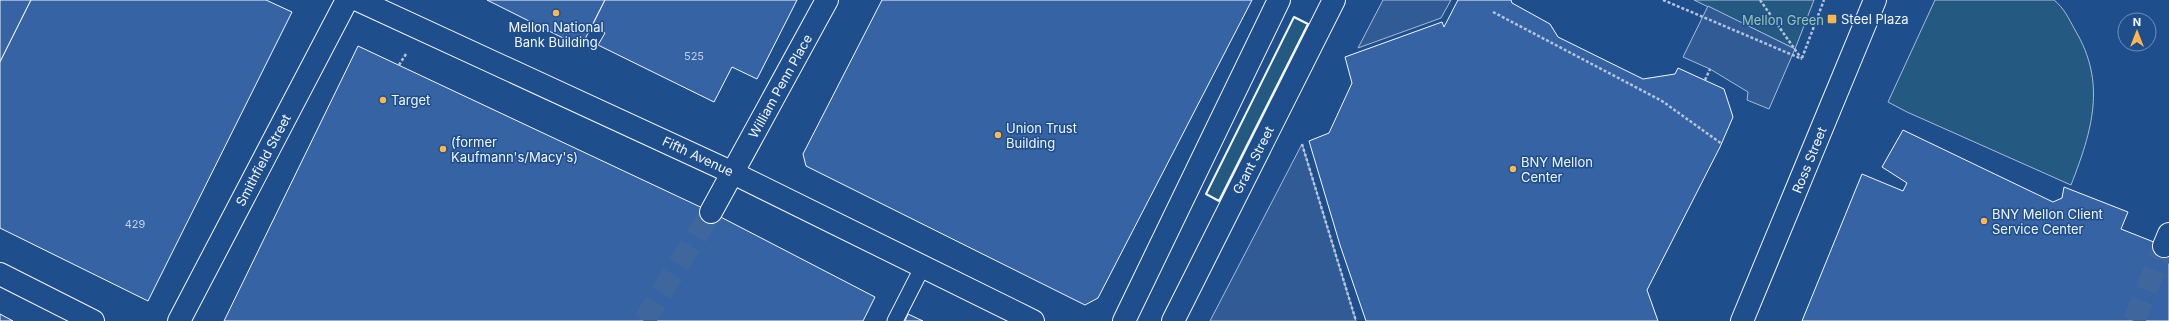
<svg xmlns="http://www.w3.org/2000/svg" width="2169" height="321" viewBox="0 0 2169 321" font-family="Inter,sans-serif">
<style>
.green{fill:#245a82;stroke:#a8bbd7}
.parking{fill:#305b95;stroke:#a8bbd7}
.building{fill:#3563a3;stroke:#f2f6ff}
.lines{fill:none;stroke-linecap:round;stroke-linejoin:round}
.street-tunnel{stroke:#3f679d;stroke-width:22;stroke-dasharray:22 11;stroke-linecap:butt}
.secondary-tunnel{stroke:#3f679d;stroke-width:22;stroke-dasharray:22 11;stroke-linecap:butt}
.lane-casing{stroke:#f2f6ff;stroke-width:17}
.street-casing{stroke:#f2f6ff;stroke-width:24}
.secondary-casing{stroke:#f2f6ff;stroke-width:24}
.primary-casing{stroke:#f2f6ff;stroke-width:24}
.path{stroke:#b3c4dc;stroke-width:2.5;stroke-dasharray:3 2;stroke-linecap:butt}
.lane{stroke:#1f4e8c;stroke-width:15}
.street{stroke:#1f4e8c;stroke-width:22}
.secondary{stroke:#1f4e8c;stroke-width:22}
.primary{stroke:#1f4e8c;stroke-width:22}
.wall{stroke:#f2f6ff;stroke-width:2}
.poi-dot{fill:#ffb74d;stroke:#1f4e8c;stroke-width:1.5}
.labels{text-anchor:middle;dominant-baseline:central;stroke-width:3;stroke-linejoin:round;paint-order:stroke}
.number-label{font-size:11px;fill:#c3d1e8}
.poi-label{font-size:13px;fill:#f2f6ff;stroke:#1f4e8c;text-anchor:start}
.park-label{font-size:13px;fill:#97c8a6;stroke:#1f4e8c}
.street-label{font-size:13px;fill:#f2f6ff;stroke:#1f4e8c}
</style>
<rect width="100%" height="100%" fill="#1f4e8c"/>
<g class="green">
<polygon points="1694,0 1814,0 1795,49"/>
<path d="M1935,0H2054C2064,8 2069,19 2075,30C2107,83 2092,131 2071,185L1907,112L1888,102Z"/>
<polygon points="1294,17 1308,24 1219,201 1206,194"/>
</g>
<g class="parking">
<polygon points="1383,0 1451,0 1441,18 1358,48"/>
<polygon points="1708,6 1795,49 1769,109 1747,100 1748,92 1710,69 1683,57"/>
<polygon points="1302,144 1356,321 1210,321"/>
</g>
<g class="building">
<polygon points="0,0 31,0 0,62"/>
<polygon points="31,0 266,0 292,12 148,301 0,228 0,62"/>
<polygon points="487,0 605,0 581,47"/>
<polygon points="605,0 797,0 757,79 732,67 714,102 598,45 605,33 592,26"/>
<polygon points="882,0 1252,0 1098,298 1085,305 806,166 803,154"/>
<polygon points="1458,0 1511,0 1512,3 1550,24 1558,37 1643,79 1675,74 1678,68 1724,89 1733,117 1720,147 1647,290 1658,321 1366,321 1340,245 1309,141 1329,133 1352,83 1345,57 1442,22 1444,27"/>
<polygon points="358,46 711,212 875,297 863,321 224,321"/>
<polygon points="1903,130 2053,202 2062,198 2064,187 2128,212 2121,229 2169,248 2169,321 1802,321 1862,174 1903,191 1907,183 1882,167"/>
<polygon points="0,314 13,321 0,321"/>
<polygon points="908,314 923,321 905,321"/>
</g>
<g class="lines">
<polyline class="street-tunnel" points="644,321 711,212"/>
<polyline class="secondary-tunnel" points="2134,321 2164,246"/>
<g class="lane-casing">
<polyline id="lane" points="895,321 922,268"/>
</g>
<g class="street-casing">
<polyline id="street" points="711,212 827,0"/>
</g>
<g class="secondary-casing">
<g id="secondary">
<polyline points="2164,246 2169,234"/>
<polyline points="0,274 93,321"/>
<polyline points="179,321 347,0"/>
<polyline points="1742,321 1875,0"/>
</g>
</g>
<g class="primary-casing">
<g id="primary">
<polyline points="358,0 733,173 1033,321"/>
<polyline points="1124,321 1279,0"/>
<polyline points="1173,321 1334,0"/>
</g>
</g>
<g class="path">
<polyline points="1663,0 1802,59"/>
<polyline points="1760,0 1801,58"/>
<polyline points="1493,12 1662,101 1722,144"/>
<polyline points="1802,58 1824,0"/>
<polyline points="399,65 406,54"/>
<polyline points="1705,80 1710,69"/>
<polyline points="1302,144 1356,321"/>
</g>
<use href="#lane" class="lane"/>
<use href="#street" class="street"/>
<use href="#secondary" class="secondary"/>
<use href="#primary" class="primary"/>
<polygon class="wall" points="1294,17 1308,24 1219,201 1206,194"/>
</g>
<g class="poi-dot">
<circle cx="556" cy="13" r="4"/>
<rect x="1827" y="14" width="10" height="10" rx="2"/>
<circle cx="383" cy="100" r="4"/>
<circle cx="998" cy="135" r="4"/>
<circle cx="443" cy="149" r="4"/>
<circle cx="1513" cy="169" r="4"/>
<circle cx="1984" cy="221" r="4"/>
</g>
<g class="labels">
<g class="number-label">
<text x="694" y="56">525</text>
<text x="135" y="224">429</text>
</g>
<g class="poi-label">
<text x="1841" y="19">Steel Plaza</text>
<text x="556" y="27" text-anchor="middle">Mellon National<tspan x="556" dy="15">Bank Building</tspan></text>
<text x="391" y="100">Target</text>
<text x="1006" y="128">Union Trust<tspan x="1006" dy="15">Building</tspan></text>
<text x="451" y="142">(former<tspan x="451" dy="15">Kaufmann's/Macy's)</tspan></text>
<text x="1521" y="162">BNY Mellon<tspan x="1521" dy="15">Center</tspan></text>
<text x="1992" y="214">BNY Mellon Client<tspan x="1992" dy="15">Service Center</tspan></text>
</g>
<g class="park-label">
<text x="1783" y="20">Mellon Green</text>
</g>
<g class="street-label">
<text transform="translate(780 86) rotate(-61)">William Penn Place</text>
<text transform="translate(698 156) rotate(25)">Fifth Avenue</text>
<text transform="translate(263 160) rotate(-62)">Smithfield Street</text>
<text transform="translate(1253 160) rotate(-63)">Grant Street</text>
<text transform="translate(1809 160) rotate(-68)">Ross Street</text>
</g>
</g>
<g transform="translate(2137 32)"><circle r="19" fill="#1f4e8c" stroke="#7391ba"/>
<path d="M0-3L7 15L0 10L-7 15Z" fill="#ffb74d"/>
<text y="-6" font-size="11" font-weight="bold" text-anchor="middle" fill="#f2f6ff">N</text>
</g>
</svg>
